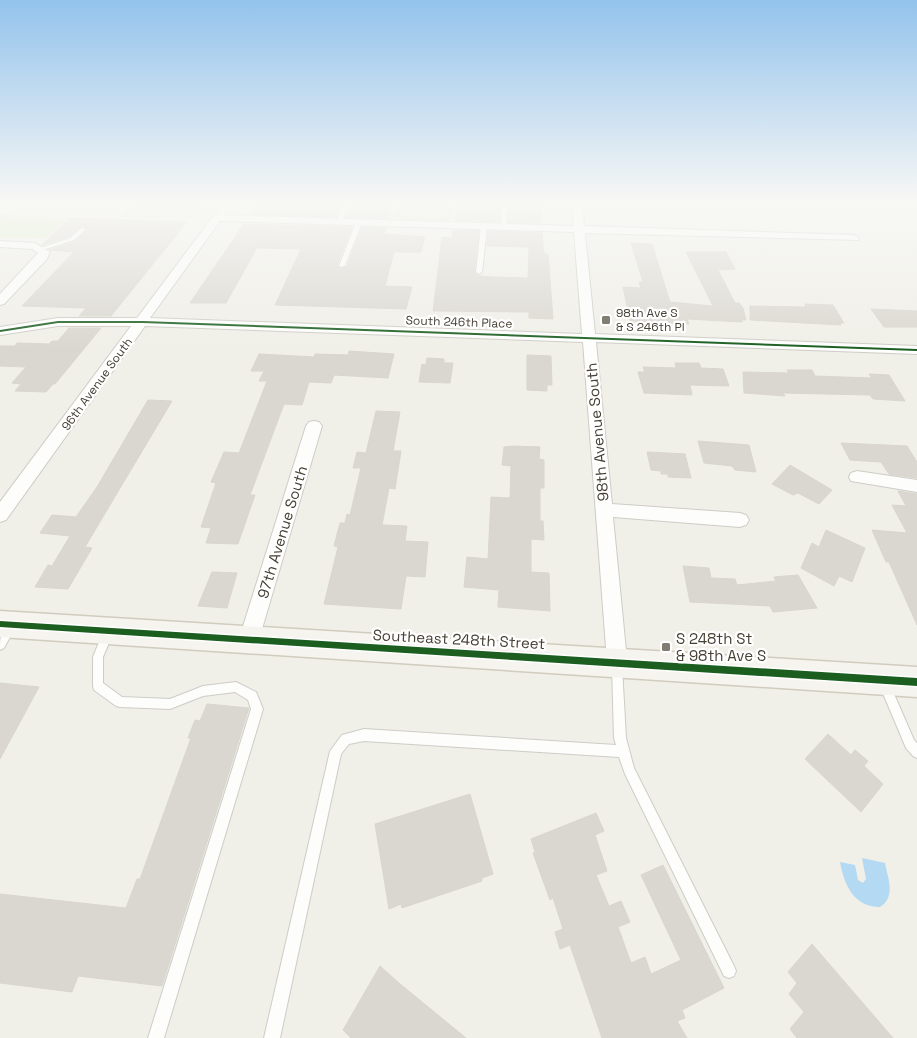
<svg xmlns="http://www.w3.org/2000/svg" width="917" height="1038" viewBox="0 0 917 1038" font-family="'Space Grotesk',sans-serif">
<style>
.green{fill:#dcedc6}
.water{fill:#b4d9f2}
.building{fill:#dad7d0;stroke:#d9d6ce}
.lines{fill:none;stroke-linecap:round;stroke-linejoin:round}
.lane-casing{stroke:#ceccc6;stroke-width:2}
.street-casing{stroke:#ceccc6;stroke-width:2}
.secondary-casing{stroke:#d0ccbe;stroke-width:3}
.path{stroke:#d1cec9;stroke-width:2;stroke-dasharray:2 2;stroke-linecap:butt}
.lane{fill:#fdfdfc;fill-rule:evenodd}
.street{fill:#fdfdfc;fill-rule:evenodd}
.secondary{fill:#f6f4ee;fill-rule:evenodd}
.cycleway-casing{stroke:#fff;stroke-width:3}
.cycleway{fill:#1b5e20;fill-rule:evenodd}
.poi-dot{fill:#827d73;stroke:#fff;stroke-width:2}
.labels{text-anchor:middle;dominant-baseline:central;stroke-width:4.5;stroke-linejoin:round;paint-order:stroke}
.far-poi-label{font-size:12px;fill:#474034;stroke:#fff;text-anchor:start}
.far-street-label{font-size:12px;fill:#474034;stroke:#fff}
.street-label{font-size:15px;fill:#474034;stroke:#fff}
.poi-label{font-size:15px;fill:#474034;stroke:#fff;text-anchor:start}
</style>
<rect width="100%" height="100%" fill="#f0efe8"/>
<g class="green">
<polygon points="136,203 208,203 196,217 120,217"/>
<polygon points="398,203 454,203 451,221 393,219"/>
<polygon points="0,215 69,217 46,238 0,237"/>
</g>
<path class="water" d="M862,858L885,863C888,879 896,897 880,907C854,907 844,885 840,862L855,865L858,880L863,883L866,879Z"/>
<g class="building">
<polygon points="257,203 295,204 341,203 337,217 250,214"/>
<polygon points="350,203 393,203 389,218 346,217"/>
<polygon points="457,203 500,204 499,222 455,220"/>
<polygon points="508,204 540,205 541,223 509,222"/>
<polygon points="70,218 162,221 187,222 111,316 79,316 86,308 22,306 74,252 50,250 75,242 87,230 86,227 80,227 69,236 42,245"/>
<polygon points="244,224 352,227 337,265 340,269 347,267 362,227 386,228 384,234 425,237 421,252 394,252 385,286 412,287 406,309 275,305 301,249 257,248 226,303 190,303"/>
<polygon points="453,230 479,231 474,272 478,276 493,277 528,278 529,247 487,246 488,231 542,233 544,254 548,254 553,319 529,318 529,312 433,311 442,237 452,238"/>
<polygon points="631,243 652,244 670,302 713,306 686,252 726,252 735,269 718,270 735,303 739,303 743,308 746,320 742,320 742,322 687,319 689,324 630,321 623,287 641,288 639,282 643,282"/>
<polygon points="805,304 833,305 844,323 840,323 841,325 750,320 750,306 806,307"/>
<polygon points="871,309 917,311 917,327 884,327"/>
<polygon points="69,328 101,328 55,384 53,384 46,392 15,391 21,384 12,383 26,367 0,366 0,346 15,346 17,343 49,344 52,341 58,341"/>
<polygon points="349,351 394,354 388,378 334,375 331,383 309,382 302,405 284,404 250,495 255,495 238,544 206,543 211,528 201,527 216,483 211,482 224,452 239,453 267,381 259,381 264,371 251,371 259,354 314,357 315,354 348,355"/>
<polygon points="527,355 551,356 552,385 547,385 547,391 527,390"/>
<polygon points="427,358 444,359 444,363 453,363 450,383 419,382 422,364 426,365"/>
<polygon points="675,363 699,363 701,368 723,369 729,386 690,385 692,395 644,393 638,372 645,372 643,367 676,368"/>
<polygon points="787,370 812,370 815,376 872,378 869,374 889,375 905,401 873,399 870,395 783,393 785,396 744,393 743,372 789,373"/>
<polygon points="148,400 172,401 85,547 92,548 68,589 35,587 48,565 52,566 70,536 40,533 52,515 76,517 97,487"/>
<polygon points="376,411 400,412 393,451 401,451 395,489 389,488 382,525 407,526 405,541 428,542 425,577 406,576 401,609 324,604 338,547 334,546 340,523 345,523 347,514 350,515 361,468 353,468 357,452 366,453"/>
<polygon points="698,441 749,445 756,472 735,470 732,466 704,463"/>
<polygon points="841,443 907,446 917,462 917,478 889,474 881,462 850,460"/>
<polygon points="513,446 540,447 539,459 544,460 544,488 540,488 540,521 543,521 544,540 531,539 531,572 549,573 550,611 498,607 499,590 464,587 467,557 488,559 491,497 510,498 511,466 502,465 504,447"/>
<polygon points="647,452 685,454 691,478 668,477 668,474 661,474 661,471 651,470"/>
<polygon points="790,465 832,490 819,504 798,493 793,495 772,484"/>
<polygon points="898,491 917,494 917,625 889,562 886,562 872,530 907,533 892,505 906,506"/>
<polygon points="826,530 865,548 852,582 839,576 834,586 801,568 812,543 819,547"/>
<polygon points="683,566 709,568 711,578 735,579 737,585 776,581 774,577 798,575 817,608 773,612 770,606 690,602"/>
<polygon points="212,572 237,573 227,608 198,606"/>
<polygon points="0,683 39,687 0,759"/>
<polygon points="207,704 249,708 162,986 78,976 72,992 0,983 0,894 126,908 137,879 140,879 191,738 188,738 195,720 200,721"/>
<polygon points="828,734 851,755 855,750 868,761 864,766 883,784 861,812 805,759"/>
<polygon points="470,794 493,874 482,878 482,881 402,908 401,904 389,909 375,824"/>
<polygon points="596,813 604,831 595,835 607,871 596,875 609,906 621,901 630,922 618,927 631,963 645,957 651,974 681,960 641,875 663,865 724,988 682,1010 685,1018 677,1021 687,1038 602,1038 570,945 560,949 555,932 563,929 553,898 550,900 533,853 535,852 531,839"/>
<polygon points="812,944 893,1038 797,1038 790,1029 804,1012 789,994 797,983 788,972"/>
<polygon points="380,966 399,983 466,1038 351,1038 343,1030"/>
</g>
<g class="lines">
<g class="lane-casing">
<g id="lane">
<polygon points="343,203 348,203 342,222 337,223"/>
<polygon points="502,203 506,203 507,227 504,229 501,227"/>
<polygon points="359,220 362,222 345,266 340,267 339,266 356,222"/>
<polygon points="484,224 487,226 482,272 479,274 476,272 481,226"/>
<polygon points="81,228 86,229 74,240 40,251 37,249 70,238"/>
<path d="M10,623L14,625L15,628L4,648L0,650C0,640 0,628 10,623Z"/>
<polygon points="108,628 112,630 113,633 103,657 103,683 122,697 170,699 203,686 236,682 256,692 263,709 164,1038 148,1038 251,709 248,700 235,692 203,696 170,709 120,707 116,706 94,690 93,686 93,657 104,630"/>
<polygon points="617,662 621,663 622,667 626,738 634,768 734,966 736,971 734,976 729,978 724,976 625,774 619,757 364,741 349,744 341,754 280,1038 264,1038 330,751 342,735 364,729 616,745 614,738 612,667 613,663"/>
<polygon points="884,679 888,680 914,740 917,743 917,758 913,756 906,748 879,684 880,680"/>
</g>
</g>
<g class="street-casing">
<g id="street">
<path d="M223,203H233L224,215L574,226L572,203H582L584,226L854,235L859,238L858,240L585,233L595,334L917,346V354L596,342L612,504L740,513L746,515L749,520L746,525L740,527L613,517L627,661L624,668L617,671L610,668L607,661L583,342L145,326L6,520L0,522V502L131,326H58L0,335V327L58,318H137ZM220,221L574,232L582,334L150,318Z"/>
<polygon points="0,241 35,243 50,252 47,259 4,304 0,305 0,294 38,253 32,249 0,247"/>
<polygon points="314,421 319,422 322,426 259,639 256,646 249,648 242,646 239,639 306,426 309,422"/>
<polygon points="857,471 917,480 917,492 851,481 849,477 851,473"/>
</g>
</g>
<g class="secondary-casing">
<polygon id="secondary" points="0,611 917,667 917,697 0,637"/>
</g>
<polyline class="path" points="0,215 6,217 0,221"/>
<use href="#lane" class="lane"/>
<use href="#street" class="street"/>
<use href="#secondary" class="secondary"/>
<g class="cycleway-casing">
<g id="cycleway">
<polygon points="58,321 143,321 917,349 917,351 143,323 58,323 0,332 0,330"/>
<polygon points="0,621 917,678 917,686 0,627"/>
</g>
</g>
<use href="#cycleway" class="cycleway"/>
</g>
<linearGradient id="sky" x2="0" y2="1"><stop stop-color="#93c3ec"/><stop offset="0.58" stop-color="#f8f8f5"/><stop offset="1" stop-color="#f8f8f5" stop-opacity="0"/></linearGradient>
<rect width="917" height="349" fill="url(#sky)"/>
<g class="poi-dot">
<rect x="601" y="315" width="10" height="10" rx="2.5"/>
<rect x="661" y="642" width="10" height="10" rx="2.5"/>
</g>
<g class="labels">
<g class="far-poi-label">
<text x="616" y="313">98th Ave S<tspan x="616" dy="14">&amp; S 246th Pl</tspan></text>
</g>
<g class="far-street-label">
<text transform="translate(459 322) rotate(2)">South 246th Place</text>
<text transform="translate(97 384) rotate(-54)">96th Avenue South</text>
</g>
<g class="street-label">
<text transform="translate(597 432) rotate(-95)">98th Avenue South</text>
<text transform="translate(282 532) rotate(-73)">97th Avenue South</text>
<text transform="translate(459 639) rotate(3)">Southeast 248th Street</text>
</g>
<g class="poi-label">
<text x="676" y="638">S 248th St<tspan x="676" dy="17">&amp; 98th Ave S</tspan></text>
</g>
</g>
</svg>
